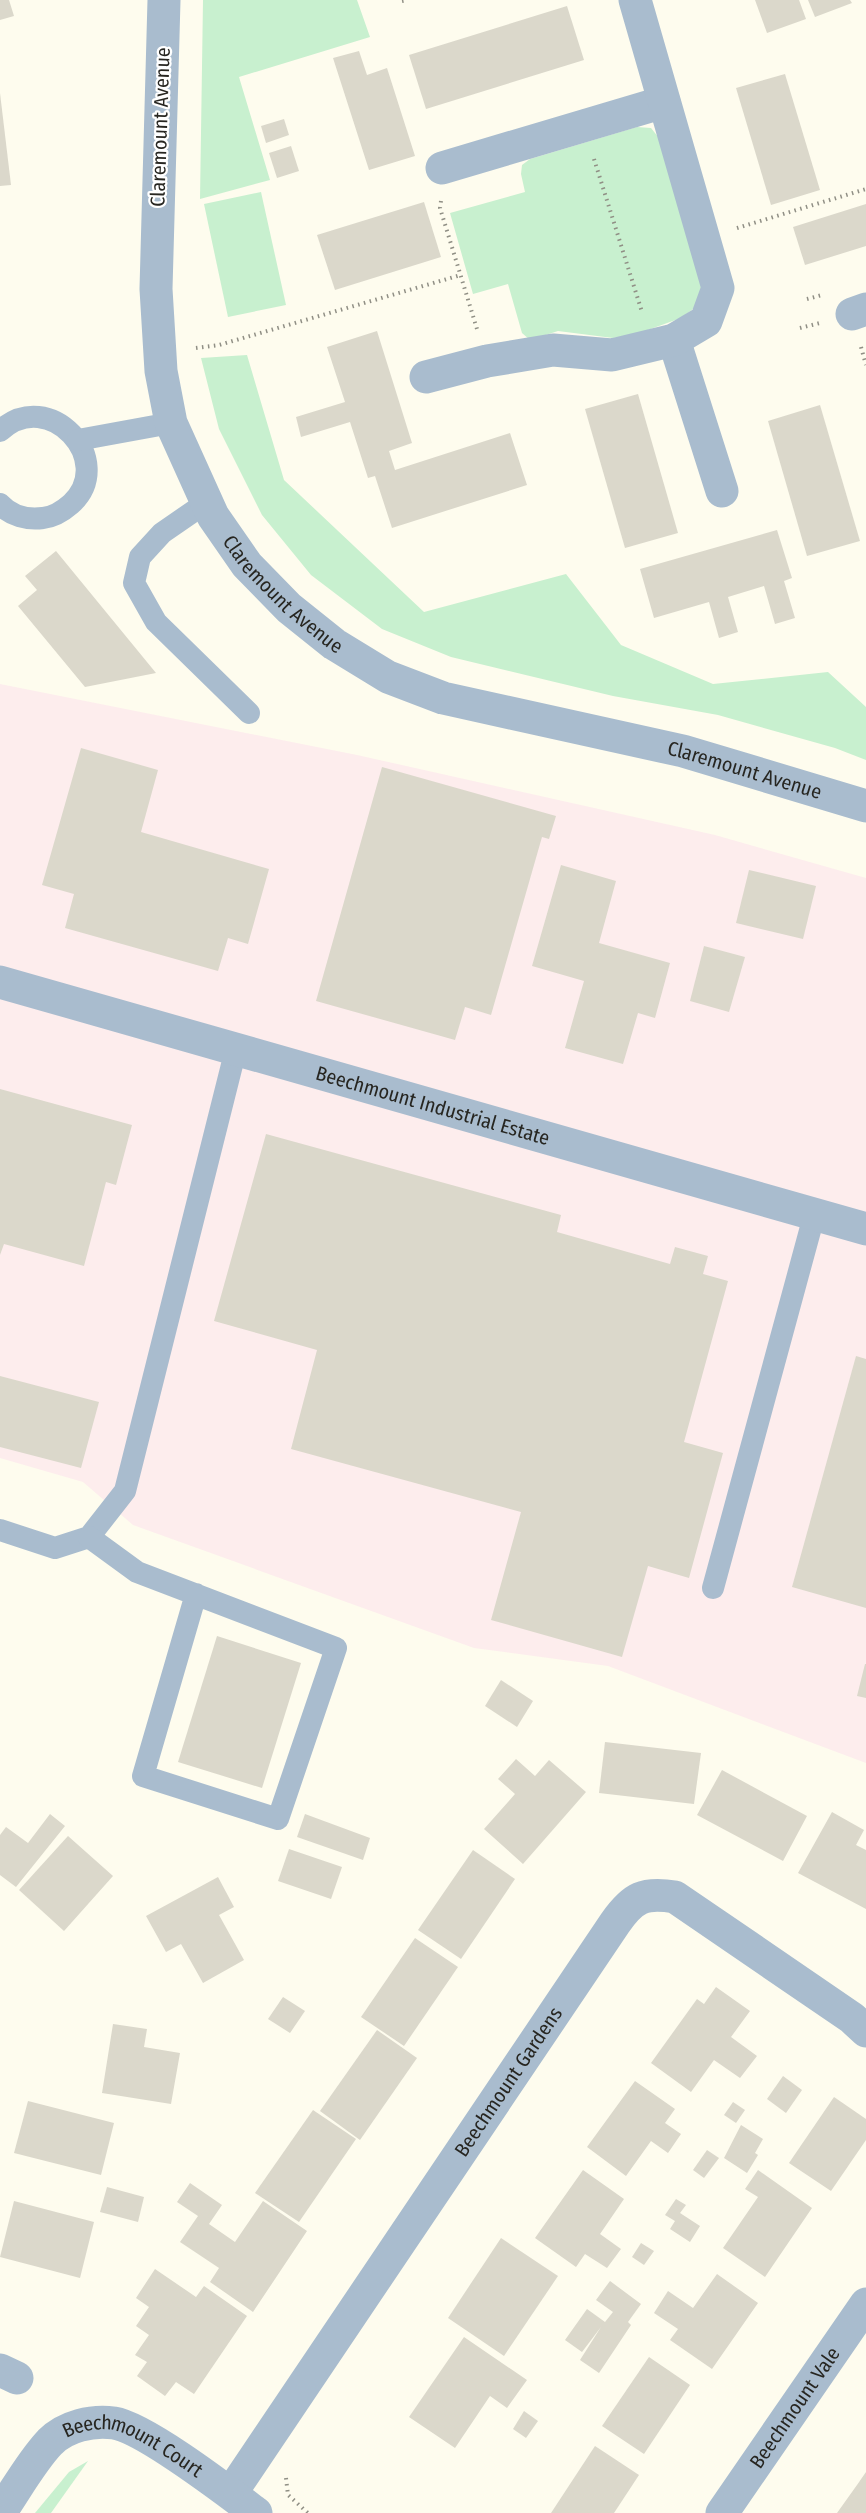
<svg xmlns="http://www.w3.org/2000/svg" width="866" height="2513" viewBox="0 0 866 2513" font-family="'Fira Sans Condensed',sans-serif">
<style>
.industrial{fill:#fdeded}
.green{fill:#c8f0cf}
.building{fill:#dbd8cb}
.lines{fill:none;stroke-linecap:round;stroke-linejoin:round}
.path{stroke:#908f85;stroke-width:4;stroke-dasharray:1.5 4.5;stroke-linecap:butt}
.service{stroke:#a9bcce;stroke-width:22}
.minor{stroke:#a9bcce;stroke-width:33}
.tertiary{stroke:#a9bcce;stroke-width:33}
.labels{text-anchor:middle;dominant-baseline:central;stroke-width:4.5;stroke-linejoin:round;paint-order:stroke}
.street-label{font-size:20px;fill:#272621;stroke:#fff}
</style>
<rect width="100%" height="100%" fill="#fefcee"/>
<polygon class="industrial" points="0,684 357,755 715,835 866,878 866,1763 608,1666 474,1648 133,1525 83,1482 0,1458"/>
<g class="green">
<polygon points="203,0 357,0 370,37 239,77 270,180 200,199"/>
<polygon points="637,127 651,128 659,138 702,283 697,306 681,318 634,335 613,338 558,331 530,340 522,333 508,284 473,294 450,213 525,192 521,174 522,165 530,159"/>
<polygon points="261,192 286,305 228,317 204,204"/>
<polygon points="247,355 284,480 424,612 566,574 621,645 713,684 828,672 866,707 866,760 835,748 718,715 613,696 451,657 382,629 311,575 262,515 219,429 201,358"/>
<polygon points="88,2461 51,2513 35,2513 69,2472"/>
</g>
<g class="building">
<polygon points="0,0 9,0 14,16 0,20"/>
<polygon points="755,0 799,0 806,19 767,33"/>
<polygon points="808,0 850,0 852,3 815,17"/>
<polygon points="567,6 584,60 426,109 409,55"/>
<polygon points="359,51 367,75 387,68 415,156 369,170 333,58"/>
<polygon points="785,74 820,190 771,205 736,88"/>
<polygon points="0,93 11,185 0,186"/>
<polygon points="284,119 289,135 266,143 261,126"/>
<polygon points="291,146 299,171 277,178 269,153"/>
<polygon points="424,202 441,257 335,290 317,235"/>
<polygon points="866,204 866,246 805,265 793,227"/>
<polygon points="377,331 412,443 389,451 395,470 510,433 527,485 392,528 375,476 368,478 350,422 301,437 296,417 345,402 327,347"/>
<polygon points="638,394 678,533 625,548 585,409"/>
<polygon points="820,405 860,541 807,556 768,421"/>
<polygon points="777,530 792,578 784,581 795,618 775,624 764,586 728,597 738,632 719,638 709,602 654,618 640,569"/>
<polygon points="56,551 156,673 85,687 18,606 37,590 25,576"/>
<polygon points="81,748 158,770 141,832 269,869 248,944 228,938 218,971 65,928 74,894 42,885"/>
<polygon points="382,767 556,816 549,839 542,837 491,1015 465,1007 455,1040 316,1001"/>
<polygon points="561,865 616,881 599,943 670,963 655,1018 638,1013 623,1064 565,1048 584,981 532,966"/>
<polygon points="749,870 816,886 803,939 736,923"/>
<polygon points="704,946 745,957 729,1012 690,1001"/>
<polygon points="0,1089 132,1125 116,1185 106,1182 84,1266 4,1244 0,1255"/>
<polygon points="266,1134 561,1215 557,1232 670,1264 675,1247 708,1256 703,1274 728,1281 684,1442 723,1453 689,1578 648,1566 622,1657 491,1620 521,1512 291,1449 317,1350 214,1321"/>
<polygon points="856,1356 866,1359 866,1608 792,1587"/>
<polygon points="0,1376 99,1402 81,1468 0,1447"/>
<polygon points="217,1636 301,1663 262,1788 178,1762"/>
<polygon points="865,1664 866,1664 866,1698 857,1696"/>
<polygon points="501,1680 533,1701 517,1727 485,1706"/>
<polygon points="605,1742 701,1753 694,1804 599,1793"/>
<polygon points="516,1759 535,1776 549,1760 586,1792 523,1864 484,1829 515,1794 498,1779"/>
<polygon points="722,1770 807,1816 783,1861 697,1815"/>
<polygon points="832,1812 864,1830 856,1845 866,1850 866,1909 798,1873"/>
<polygon points="50,1814 65,1826 16,1887 0,1875 0,1835 6,1827 28,1843"/>
<polygon points="305,1814 370,1838 363,1860 297,1837"/>
<polygon points="68,1836 113,1876 64,1931 19,1890"/>
<polygon points="289,1849 342,1867 331,1899 278,1881"/>
<polygon points="473,1850 515,1879 461,1959 418,1930"/>
<polygon points="218,1877 234,1907 219,1915 244,1960 203,1983 181,1944 166,1952 146,1916"/>
<polygon points="415,1938 458,1967 404,2046 361,2017"/>
<polygon points="716,1987 750,2011 731,2037 757,2056 740,2078 714,2060 691,2092 651,2063 697,1999 704,2004"/>
<polygon points="283,1997 305,2011 290,2033 268,2019"/>
<polygon points="113,2024 147,2029 144,2047 180,2053 171,2104 102,2093"/>
<polygon points="377,2030 417,2058 360,2140 320,2111"/>
<polygon points="783,2076 802,2090 786,2113 767,2099"/>
<polygon points="635,2081 675,2109 665,2123 681,2134 668,2153 651,2141 626,2176 587,2147"/>
<polygon points="834,2097 866,2119 866,2140 831,2191 789,2163"/>
<polygon points="28,2101 114,2123 101,2175 14,2153"/>
<polygon points="733,2102 745,2110 736,2123 724,2115"/>
<polygon points="313,2110 356,2139 299,2222 255,2193"/>
<polygon points="741,2125 763,2139 755,2153 758,2155 747,2173 724,2158"/>
<polygon points="707,2150 719,2158 704,2178 693,2170"/>
<polygon points="583,2170 624,2199 600,2234 621,2249 607,2268 585,2254 576,2267 535,2238"/>
<polygon points="758,2170 812,2208 765,2277 723,2248 758,2197 745,2189"/>
<polygon points="190,2183 222,2205 209,2224 235,2242 263,2201 307,2231 253,2312 210,2282 219,2268 180,2242 198,2216 177,2202"/>
<polygon points="107,2187 144,2197 138,2222 100,2212"/>
<polygon points="676,2199 686,2205 680,2213 700,2226 690,2242 670,2229 675,2221 665,2215"/>
<polygon points="14,2201 94,2222 80,2278 0,2257"/>
<polygon points="501,2238 558,2276 504,2356 448,2318"/>
<polygon points="641,2243 654,2251 644,2265 632,2257"/>
<polygon points="155,2269 196,2297 204,2286 247,2316 194,2394 176,2382 165,2396 137,2376 147,2362 135,2355 149,2335 136,2326 149,2307 136,2298"/>
<polygon points="717,2274 758,2303 712,2369 670,2340 678,2329 654,2313 668,2291 693,2308"/>
<polygon points="610,2281 641,2304 628,2322 631,2325 599,2373 580,2360 601,2327 582,2352 565,2340 587,2309 605,2322 613,2312 596,2300"/>
<polygon points="464,2337 527,2380 507,2408 490,2396 455,2448 409,2417"/>
<polygon points="649,2357 690,2385 644,2454 602,2426"/>
<polygon points="524,2411 538,2421 526,2438 513,2429"/>
<polygon points="595,2446 639,2475 614,2513 551,2513"/>
<polygon points="866,2472 866,2513 837,2513 857,2485"/>
</g>
<g class="lines">
<g class="path">
<polyline points="402,1 407,0"/>
<polyline points="594,159 642,312"/>
<polyline points="441,201 440,208 477,329"/>
<polyline points="737,228 866,189"/>
<polyline points="807,299 822,295"/>
<polyline points="800,328 820,323"/>
<polyline points="861,347 866,365"/>
<polyline points="196,348 219,345 461,275"/>
<polyline points="286,2478 288,2495 308,2513"/>
</g>
<g class="service">
<path d="M0,431C49,385 118,461 71,504C63,511 54,517 43,518C27,520 11,516 0,504"/>
<polyline points="78,440 171,423"/>
<polyline points="207,502 162,533 140,557 134,583 156,622 249,713"/>
<polyline points="0,1530 55,1548 89,1537 125,1491 236,1049"/>
<polyline points="89,1537 137,1572 336,1648 278,1819 143,1776 196,1594"/>
<polyline points="713,1588 814,1216"/>
</g>
<g class="minor">
<polyline points="442,168 664,102"/>
<polyline points="852,314 866,309"/>
<polyline points="674,340 722,491"/>
<polyline points="426,377 487,361 553,350 612,355 674,340 706,321 718,288 635,0"/>
<path id="s1" d="M0,982L866,1229"/>
<polyline points="0,2370 17,2378"/>
<path id="s2" d="M231,2493L615,1923C633,1897 644,1892 675,1897L852,2018L866,2031"/>
<path id="s3" d="M0,2513C16,2490 31,2462 50,2442C66,2426 92,2420 114,2423C145,2428 228,2492 256,2513"/>
<path id="s4" d="M722,2513L866,2304"/>
</g>
<path class="tertiary" id="s5" d="M164,0L156,289L161,371L171,423L213,516L247,565L289,608L334,644L388,677L443,698L683,751L866,806"/>
</g>
<g class="labels">
<g class="street-label">
<text transform="translate(160 127) rotate(-88)">Claremount Avenue</text>
<text stroke="none"><textPath href="#s5" startOffset="632">Claremount Avenue</textPath></text>
<text stroke="none"><textPath href="#s5" startOffset="1136">Claremount Avenue</textPath></text>
<text stroke="none"><textPath href="#s1" startOffset="450">Beechmount Industrial Estate</textPath></text>
<text stroke="none"><textPath href="#s2" startOffset="496">Beechmount Gardens</textPath></text>
<text stroke="none"><textPath href="#s4" startOffset="128">Beechmount Vale</textPath></text>
<text stroke="none"><textPath href="#s3" startOffset="180">Beechmount Court</textPath></text>
</g>
</g>
</svg>
